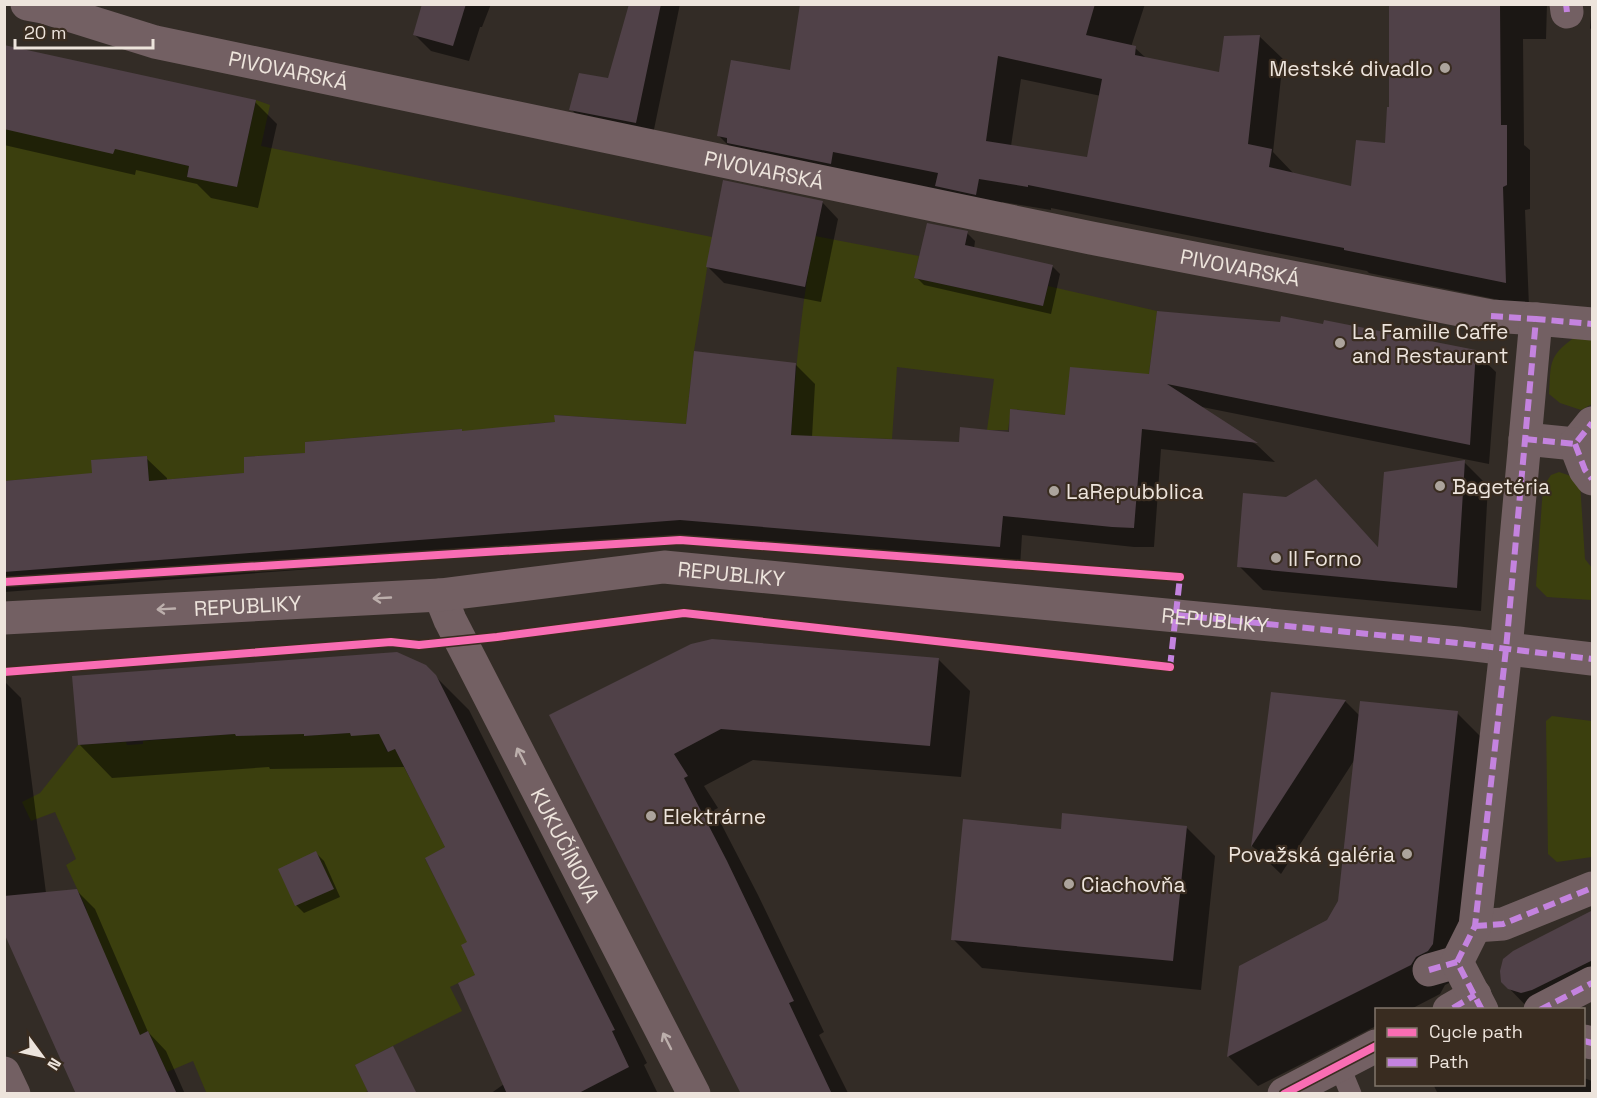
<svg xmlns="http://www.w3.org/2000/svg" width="1597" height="1098" viewBox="0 0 1597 1098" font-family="'Space Grotesk',sans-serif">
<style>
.green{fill:#3b3f0e}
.shadow{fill:#0007;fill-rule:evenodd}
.building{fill:#504148;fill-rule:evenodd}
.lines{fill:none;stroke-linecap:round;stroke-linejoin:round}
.lane{stroke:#736063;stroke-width:21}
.street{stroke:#736063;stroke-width:33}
.quiet{stroke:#c483df;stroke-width:6;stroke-dasharray:12 6;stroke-linecap:butt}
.cycleway-casing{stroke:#392c20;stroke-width:11}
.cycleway{stroke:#f96db3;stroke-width:8}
.oneway{stroke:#bcafac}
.poi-dot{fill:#aca49c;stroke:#392c20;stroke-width:2}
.labels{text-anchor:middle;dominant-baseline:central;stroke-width:4.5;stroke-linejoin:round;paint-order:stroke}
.poi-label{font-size:21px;fill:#ede4dc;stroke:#392c20;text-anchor:start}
.street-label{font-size:21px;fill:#ede4dc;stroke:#392c20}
</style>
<rect width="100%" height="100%" fill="#332c26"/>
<g class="green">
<polygon points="135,75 157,159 189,166 187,176 237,187 256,100 270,105 261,146 712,237 694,351 686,424 555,415 555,422 529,424 531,450 463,455 461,429 305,442 305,453 244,457 244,473 149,481 147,456 92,460 93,482 57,476 5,481 5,129"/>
<path d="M815,236L919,256L914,278L1043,306L1048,286L1157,311L1148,381L1065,415L1011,409L1008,430H987L994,379L897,367L892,439L834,437L790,452C795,379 800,308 815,236Z"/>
<path d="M1575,337L1592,340V404L1581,410L1560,403L1549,394C1551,363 1548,356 1575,337Z"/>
<polygon points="1559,472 1568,475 1580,483 1585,559 1592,568 1592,600 1547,597 1536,586 1543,487 1551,475"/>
<polygon points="1552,716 1592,721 1592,857 1557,862 1548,854 1546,721"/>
<polygon points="370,729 388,737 382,741 387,752 395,749 445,847 425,859 460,927 467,924 475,975 450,987 462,1011 355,1065 368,1091 363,1093 203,1093 206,1092 193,1061 167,1072 148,1031 140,1035 79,914 87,910 66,865 76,859 55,812 31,821 22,802 40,793 78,745 126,742 127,745 143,744 143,741 235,734 236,736 303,730 304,736 350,733 351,736"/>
</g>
<g class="shadow">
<polygon points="424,4 491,4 482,27 480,27 469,61 431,51 415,35"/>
<polygon points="630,4 680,4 652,139 587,125 571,109 609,80"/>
<path d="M979,4H1145L1131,47L1135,48L1146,58L1220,74L1259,36L1283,59L1273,152L1295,175L1353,188L1386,145L1391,108V4H1547L1546,39H1523L1524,145L1530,150V209L1525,210L1529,306L1369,273L1367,271L1051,208V210L1002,202L999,217L742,159L719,136L791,71ZM1021,79L1101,96L1088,159L1011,146Z"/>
<polygon points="1592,4 1592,31 1590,28"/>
<polygon points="4,47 255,102 277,124 258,208 211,198 197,184 136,170 135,175 4,145"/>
<polygon points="822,202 838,219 821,302 724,283 708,267"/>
<polygon points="967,233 975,241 974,249 1052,266 1060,274 1051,314 924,285 916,277"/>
<polygon points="1475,352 1496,372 1489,464 1197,406 1257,445 1275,462 1161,449 1154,547 1134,547 1022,535 1020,567 701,540 4,592 4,482 94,475 146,458 167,478 167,481 246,474 306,454 461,430 464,433 688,425 795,364 815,384 812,437 960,444 1010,433 1067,416 1150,376"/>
<polygon points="1464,462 1488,486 1481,611 1263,590 1239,566 1287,498 1316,481 1379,548"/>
<polygon points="938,659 970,691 961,777 753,760 704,786 718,808 714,810 758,895 824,1032 819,1035 848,1093 742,1094 551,716"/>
<polygon points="435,676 469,710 647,1063 644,1065 658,1094 490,1094 504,1084 447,847 404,767 270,769 269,767 112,778 79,744"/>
<polygon points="4,681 21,698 46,893 76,890 95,909 148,1032 166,1051 185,1094 77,1094 4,931"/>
<polygon points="1272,694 1345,701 1360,716 1457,713 1486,742 1457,979 1445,985 1440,994 1409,1010 1376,1010 1376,1026 1258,1086 1229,1057 1240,967 1328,921 1340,902 1355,759 1281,874 1252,846"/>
<polygon points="1186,827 1215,856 1201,990 982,968 953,939 1062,831"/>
<polygon points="316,853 324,861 340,897 304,913 296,905"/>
<polygon points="1592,912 1592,984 1530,1010 1502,981"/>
<polygon points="1584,1078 1592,1081 1592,1094 1438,1094 1433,1084 1584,1084"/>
</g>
<g class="building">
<polygon points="422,4 466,4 453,46 413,35"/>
<polygon points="629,4 661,4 636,123 569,110 579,73 608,78"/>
<path d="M800,4H1095L1086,35L1136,46L1135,55L1219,72L1224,36L1260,35L1248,144L1272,149L1269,167L1351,186L1356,140L1385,143L1387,107H1389V4H1500L1501,125H1507V185L1503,187L1506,283L1344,250V248L1028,185V187L979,179L976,195L935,186L938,173L833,152L831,164L727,143V138L717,136L731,60L790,70ZM998,56L1102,79L1087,157L986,141Z"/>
<polygon points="4,45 256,100 237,187 187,177 189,166 115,149 113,154 4,129"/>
<polygon points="723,180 823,201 805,287 706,267"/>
<polygon points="927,223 968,231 965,245 1053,265 1043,306 914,278"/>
<polygon points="1157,311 1280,322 1281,316 1323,324 1324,320 1476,350 1470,445 1167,384 1258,443 1142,429 1134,528 1112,527 1003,516 1000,547 680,520 4,572 4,481 92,473 91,460 147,456 149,481 244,473 244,457 305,453 305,442 462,429 462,431 555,422 554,415 686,424 694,351 796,363 791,435 959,442 960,427 1009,432 1010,409 1065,415 1070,367 1149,374"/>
<polygon points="1465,460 1457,588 1237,567 1243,493 1286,497 1316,479 1378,547 1384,472"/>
<polygon points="712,639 939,658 930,746 721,729 674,754 688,776 684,778 727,861 794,1001 789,1003 832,1094 741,1094 549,715 691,644"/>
<polygon points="397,652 426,665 436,675 615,1030 612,1031 629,1067 577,1094 507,1094 458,983 475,975 461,945 467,942 425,858 445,847 395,749 388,752 379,734 351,736 350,733 304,736 304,734 236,736 235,734 78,745 72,676"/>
<polygon points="1271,692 1346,700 1251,847"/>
<polygon points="1360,701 1458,711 1433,944 1428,951 1416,957 1411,965 1227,1057 1239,966 1327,920 1338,901"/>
<polygon points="1062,813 1187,826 1173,961 951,940 963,819 1061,829"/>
<polygon points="316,851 334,889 295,906 278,869"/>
<polygon points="77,889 140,1035 148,1031 177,1094 76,1094 4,933 4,896"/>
<polygon points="1593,910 1593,960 1532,990 1521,993 1508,989 1501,982 1500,971 1503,959 1513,951"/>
<polygon points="393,1046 417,1094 369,1094 355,1065"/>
</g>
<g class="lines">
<polyline class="lane" points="1339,1065 1351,1094"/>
<g class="street">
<path id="s1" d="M27,4L43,7L155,42L1091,238L1491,316L1536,319"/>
<polyline points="1566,4 1567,12"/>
<polyline points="1525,439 1575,444 1592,423"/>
<polyline points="1575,444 1585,470 1592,479"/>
<path id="s2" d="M440,595L450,620L694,1094"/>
<path id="s3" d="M4,618L440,595L664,567L1458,643L1592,659"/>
<polyline points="1475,926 1503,924 1592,888"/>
<polyline points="1429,970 1457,962"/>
<polyline points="1449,1010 1475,995"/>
<polyline points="1482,1010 1457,962 1475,926 1506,649 1536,319 1592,324"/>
<polyline points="1540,1010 1592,983"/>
<polyline points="1584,1041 1592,1043"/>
<polyline points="4,1073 14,1094"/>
<polyline points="1284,1094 1376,1046"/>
</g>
<g class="quiet">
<polyline points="1566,4 1567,12"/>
<polyline points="1491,316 1536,319"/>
<polyline points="1525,439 1575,444 1592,423"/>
<polyline points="1575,444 1585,470 1592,479"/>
<polyline points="1177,615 1458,643 1592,659"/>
<polyline points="1170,667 1180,577"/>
<polyline points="1475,926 1503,924 1592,888"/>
<polyline points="1429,970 1457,962"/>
<polyline points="1453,1008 1475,995"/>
<polyline points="1482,1010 1457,962 1475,926 1506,649 1536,319 1592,324"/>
<polyline points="1540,1010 1592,983"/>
<polyline points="1584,1041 1592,1043"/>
</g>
<g class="cycleway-casing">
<g id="cycleway">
<polyline points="4,582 680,540 1180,577"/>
<polyline points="4,672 391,642 419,645 497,637 684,613 1170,667"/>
<polyline points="1284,1094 1376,1046"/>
</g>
</g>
<use href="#cycleway" class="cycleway"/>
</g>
<defs><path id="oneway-shaft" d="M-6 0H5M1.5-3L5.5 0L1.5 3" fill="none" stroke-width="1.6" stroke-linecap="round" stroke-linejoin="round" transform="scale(1.5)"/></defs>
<g class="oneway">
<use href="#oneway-shaft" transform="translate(382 598) rotate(177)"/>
<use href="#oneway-shaft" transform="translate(166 609) rotate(177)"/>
<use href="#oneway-shaft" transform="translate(521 756) rotate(-117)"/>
<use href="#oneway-shaft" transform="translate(667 1041) rotate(-117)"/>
</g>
<g class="poi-dot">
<circle cx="1445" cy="68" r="6"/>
<circle cx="1340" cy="343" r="6"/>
<circle cx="1440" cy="486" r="6"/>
<circle cx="1054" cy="491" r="6"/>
<circle cx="1276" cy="558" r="6"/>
<circle cx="651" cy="816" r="6"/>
<circle cx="1407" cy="854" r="6"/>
<circle cx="1069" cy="884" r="6"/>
</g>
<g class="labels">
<g class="poi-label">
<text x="1433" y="68" text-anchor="end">Mestské divadlo</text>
<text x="1352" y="331">La Famille Caffe<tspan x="1352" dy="24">and Restaurant</tspan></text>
<text x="1452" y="486">Bagetéria</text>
<text x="1066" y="491">LaRepubblica</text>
<text x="1288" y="558">Il Forno</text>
<text x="663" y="816">Elektrárne</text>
<text x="1395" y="854" text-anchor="end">Považská galéria</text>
<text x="1081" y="884">Ciachovňa</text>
</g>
<g class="street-label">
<text stroke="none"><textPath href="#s1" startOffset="270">PIVOVARSKÁ</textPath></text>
<text stroke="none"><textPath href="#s1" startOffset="756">PIVOVARSKÁ</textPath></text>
<text stroke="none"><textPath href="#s1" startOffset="1242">PIVOVARSKÁ</textPath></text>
<text stroke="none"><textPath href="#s3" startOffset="730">REPUBLIKY</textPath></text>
<text stroke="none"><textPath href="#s3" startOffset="244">REPUBLIKY</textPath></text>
<text stroke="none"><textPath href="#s3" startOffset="1216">REPUBLIKY</textPath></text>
<text stroke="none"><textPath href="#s2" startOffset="280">KUKUČÍNOVA</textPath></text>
</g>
</g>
<rect width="1597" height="1098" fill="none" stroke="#ede4dc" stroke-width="12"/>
<rect x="1375" y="1008" width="210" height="78" fill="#392c20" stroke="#81766b" stroke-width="1.5"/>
<rect x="1387" y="1028" width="30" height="9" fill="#f96db3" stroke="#81766b" stroke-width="1.5"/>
<text x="1429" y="1038" font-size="18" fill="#ede4dc">Cycle path</text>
<rect x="1387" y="1058" width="30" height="9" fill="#c483df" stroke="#81766b" stroke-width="1.5"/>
<text x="1429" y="1068" font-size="18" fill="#ede4dc">Path</text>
<g transform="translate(42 1056) rotate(123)" stroke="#392c20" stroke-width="4.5" paint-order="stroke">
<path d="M0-4.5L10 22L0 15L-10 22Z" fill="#ede4dc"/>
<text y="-9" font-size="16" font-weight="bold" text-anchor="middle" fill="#ede4dc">N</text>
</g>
<path d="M15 39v9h138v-9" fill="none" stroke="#ede4dc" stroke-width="3"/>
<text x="24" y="39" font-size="18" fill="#ede4dc" stroke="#392c20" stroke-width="4.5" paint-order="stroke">20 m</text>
</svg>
